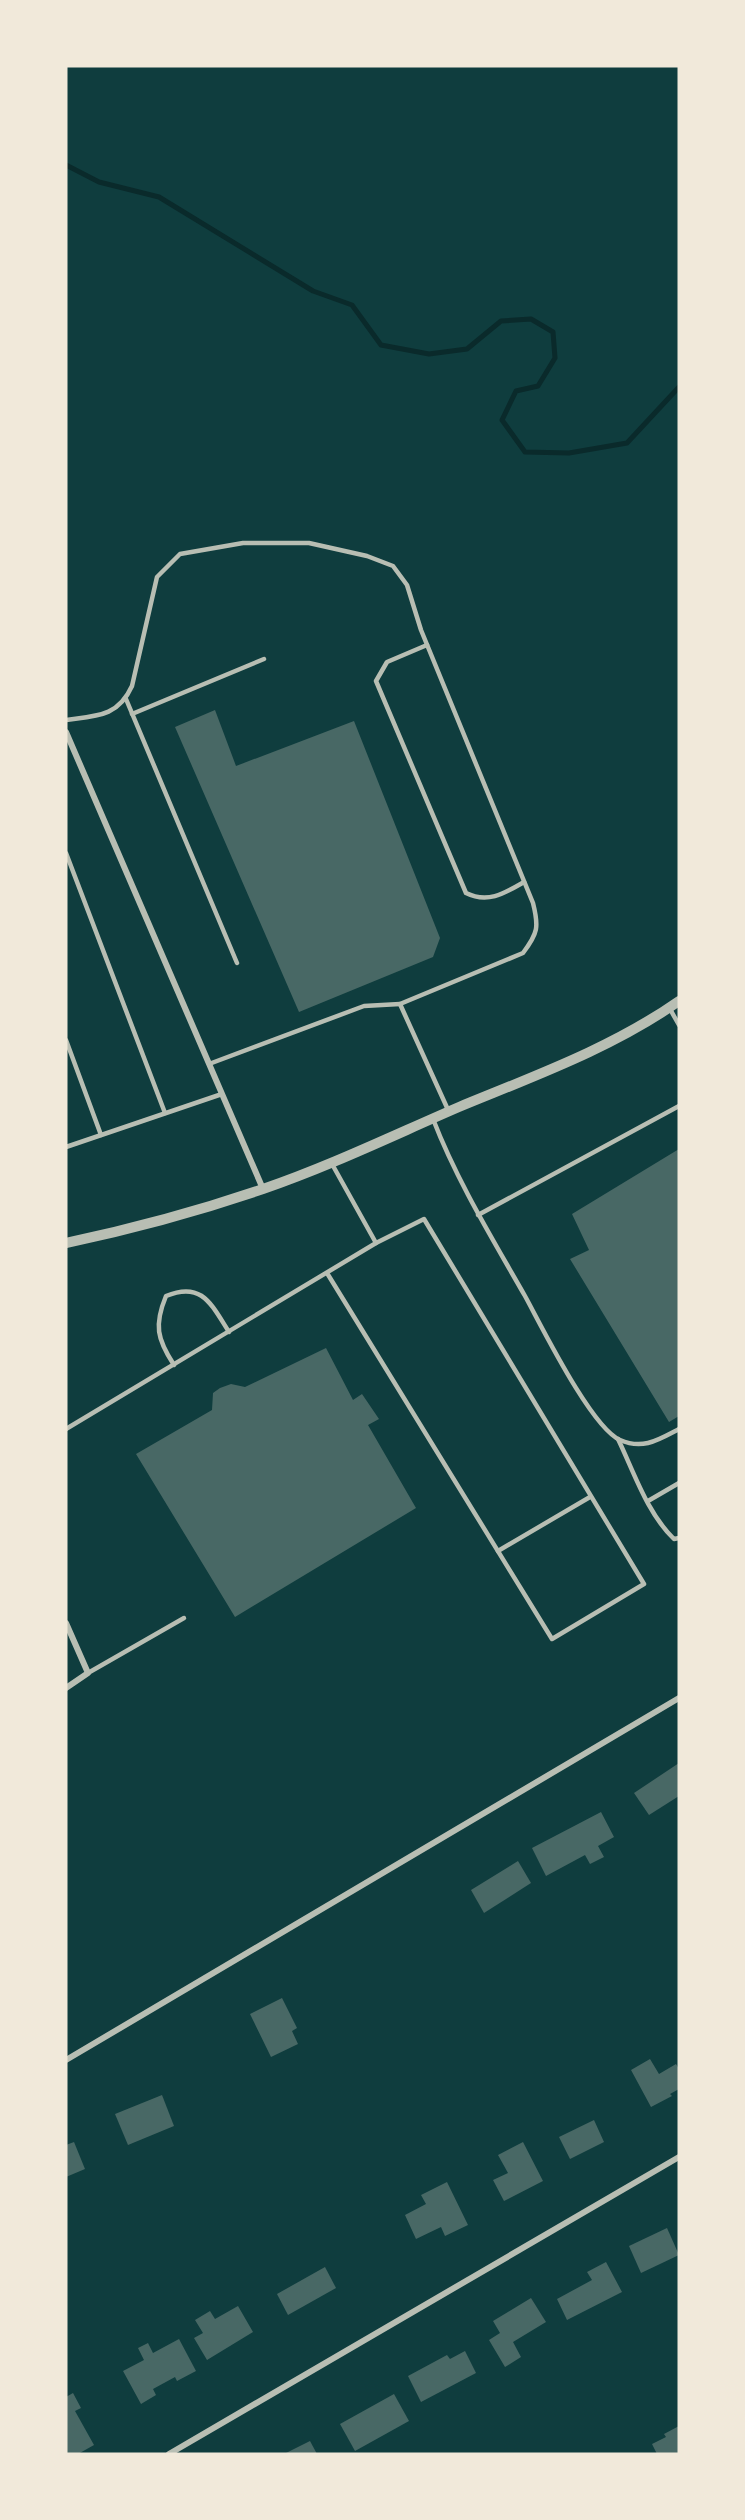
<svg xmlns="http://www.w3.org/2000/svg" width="745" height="2520" viewBox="0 0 745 2520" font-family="Commissioner,sans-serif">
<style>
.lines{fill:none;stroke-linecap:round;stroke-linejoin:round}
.stream{stroke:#0a2a2b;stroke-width:5}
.building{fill:#486865}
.service{stroke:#b8beb3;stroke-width:4.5}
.minor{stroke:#b8beb3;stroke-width:6}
.tertiary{stroke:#b8beb3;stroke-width:10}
</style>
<rect width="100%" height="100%" fill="#0f3d3e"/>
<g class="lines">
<polyline class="stream" points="66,165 99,182 159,197 313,291 352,305 381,345 429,354 467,349 501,321 531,319 553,332 555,358 538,386 516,391 502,420 525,452 569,453 627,443 679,387"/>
</g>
<g class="building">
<polygon points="215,710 236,766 354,721 440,938 433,957 299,1012 175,727"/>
<polygon points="679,1149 679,1416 669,1422 570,1259 589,1250 572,1214"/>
<polygon points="326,1348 353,1400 362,1394 379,1419 368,1425 416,1508 235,1617 136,1454 212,1410 213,1393 220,1388 231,1384 245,1387"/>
<polygon points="679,1763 679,1796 649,1815 634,1793"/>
<polygon points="601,1812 614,1837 598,1846 604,1857 590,1864 585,1855 546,1876 532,1848"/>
<polygon points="518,1861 531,1883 484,1913 471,1890"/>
<polygon points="282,1998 297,2028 292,2031 298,2044 271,2057 250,2014"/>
<polygon points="650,2059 659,2074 676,2064 679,2069 679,2089 670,2094 672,2096 651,2107 631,2070"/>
<polygon points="162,2095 174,2126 128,2145 115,2114"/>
<polygon points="594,2120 604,2142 570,2159 559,2137"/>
<polygon points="74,2142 85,2169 66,2177 66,2145"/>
<polygon points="523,2142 543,2181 504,2201 493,2180 508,2173 498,2155"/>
<polygon points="447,2182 468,2225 445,2236 441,2227 416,2239 405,2215 426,2204 421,2195"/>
<polygon points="667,2228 679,2255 641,2273 629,2246"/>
<polygon points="606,2262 622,2292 567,2320 557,2299 592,2280 587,2272"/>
<polygon points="325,2267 336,2288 288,2315 277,2294"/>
<polygon points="531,2298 546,2322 513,2342 521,2357 505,2367 489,2340 500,2333 493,2321"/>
<polygon points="238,2306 253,2332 207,2360 194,2338 203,2333 195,2320 210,2311 215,2319"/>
<polygon points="179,2339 196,2371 177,2381 175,2377 153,2389 156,2395 141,2404 123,2371 144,2360 138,2348 148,2343 153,2353"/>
<polygon points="465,2351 476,2373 421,2402 408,2376 447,2355 450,2359"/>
<polygon points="73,2393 81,2408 75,2411 94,2445 78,2454 66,2454 66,2397"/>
<polygon points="394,2394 409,2421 355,2451 340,2424"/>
<polygon points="679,2426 679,2454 657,2454 652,2444 666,2437 664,2434"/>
<polygon points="310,2441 317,2454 284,2454"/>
</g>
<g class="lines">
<g class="service">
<path d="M427,645L387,662L376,681L466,893C488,904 505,893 524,882"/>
<polyline points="126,699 237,963"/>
<polyline points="132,714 264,659"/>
<path d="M66,720C96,716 118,717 132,686L157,577L180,554L243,543H309L367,556L393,566L407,585L421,630L533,903C539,927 538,933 523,953L400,1004L449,1112"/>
<polyline points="66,853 165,1113"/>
<polyline points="670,1009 679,1025"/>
<polyline points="66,1040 101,1135"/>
<polyline points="209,1064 364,1006 400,1004"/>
<path d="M433,1119C457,1181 492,1238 525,1296C542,1327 591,1427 620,1440C643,1450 658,1440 679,1429"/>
<polyline points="66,1147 222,1094"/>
<polyline points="332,1164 376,1243"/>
<polyline points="478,1215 679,1106"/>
<path d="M174,1365C157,1339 154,1325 166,1296C202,1281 211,1304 229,1332"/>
<polyline points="66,1429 376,1243 424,1219 644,1584 552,1639 327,1273"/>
<path d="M618,1439C634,1472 647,1513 674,1539L679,1538"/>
<polyline points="648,1501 679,1483"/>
<polyline points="498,1551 590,1497"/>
<polyline points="88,1673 184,1618"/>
</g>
<g class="minor">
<polyline points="66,732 263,1189"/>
<polyline points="66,1623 88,1673 66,1688"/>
<polyline points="66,2060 679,1698"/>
<polyline points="169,2454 679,2157"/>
</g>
<path class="tertiary" d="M66,1243C132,1229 199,1211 263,1189C330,1166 394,1135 459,1107C534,1076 612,1048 679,1001"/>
</g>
<rect width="745" height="2520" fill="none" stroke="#f1e9da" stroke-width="135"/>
</svg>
